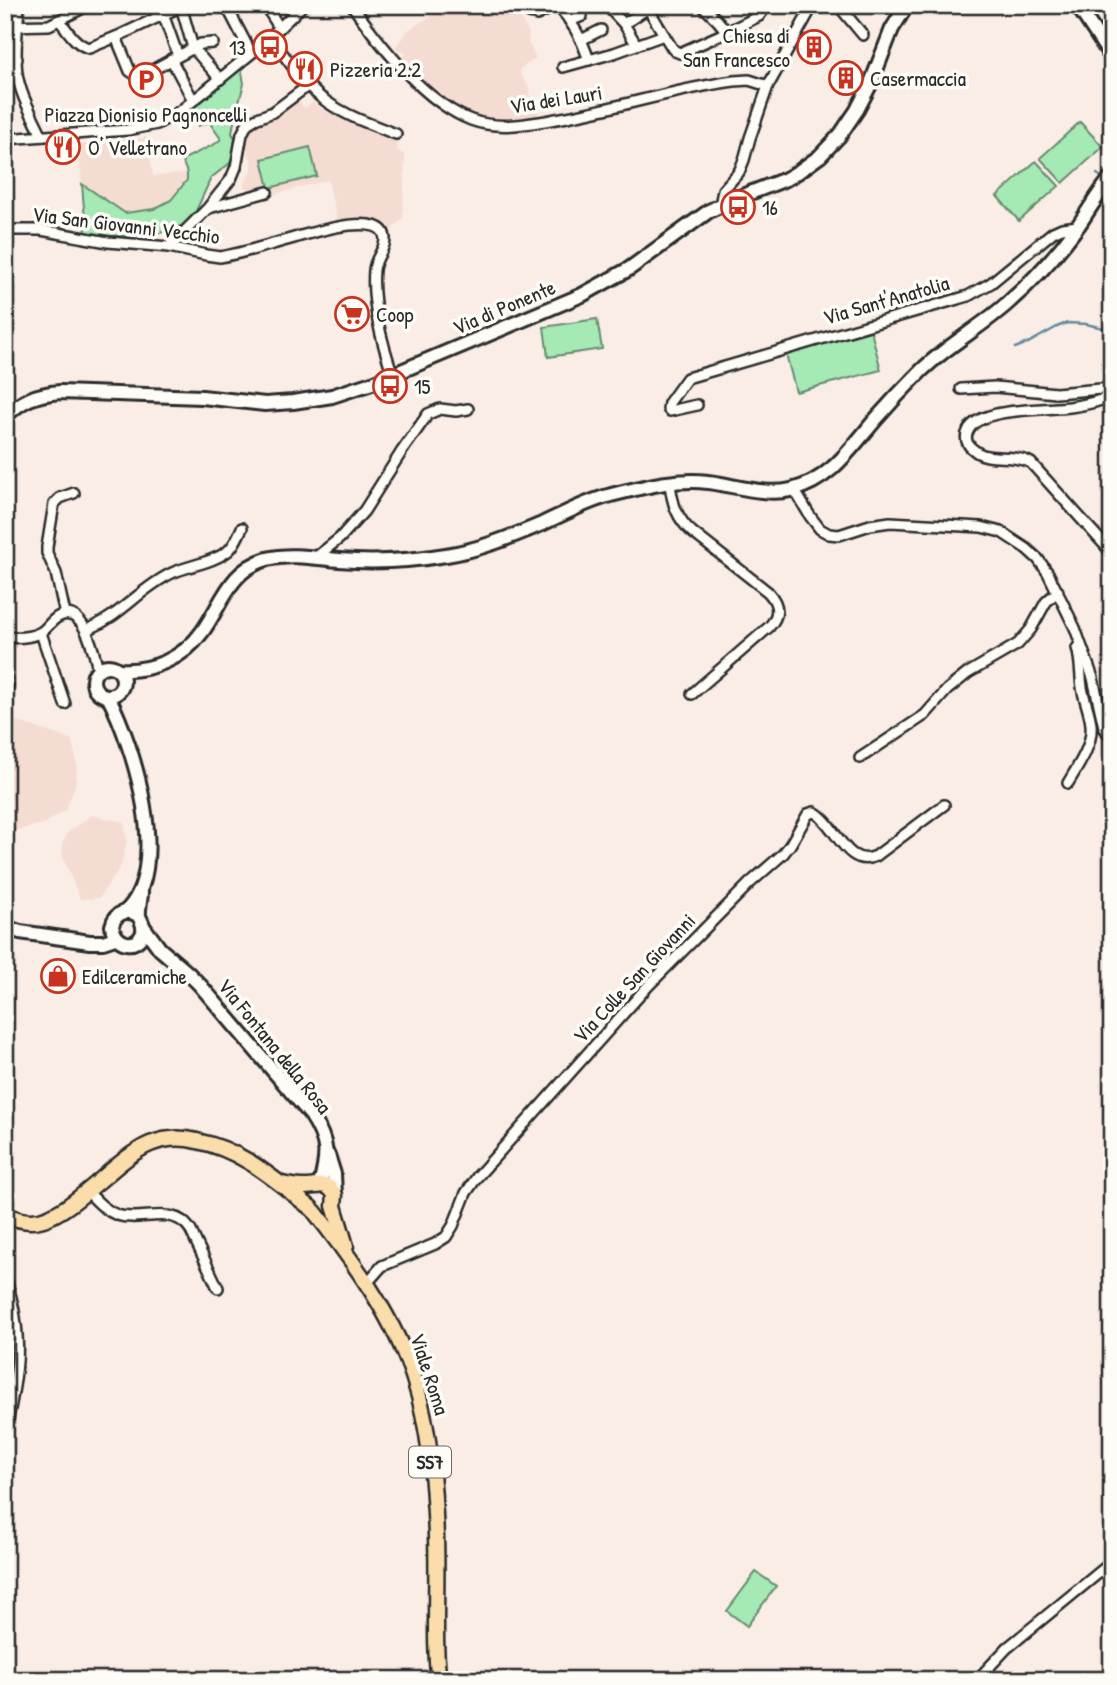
<svg xmlns="http://www.w3.org/2000/svg" width="1117" height="1685" viewBox="0 0 1117 1685" font-family="'Patrick Hand',sans-serif">
<style>
.built{fill:#f5dcd2}
.green{fill:#a5e9b4;stroke:#688a70;stroke-width:2}
.lines{fill:none;stroke-linecap:round;stroke-linejoin:round}
.stream{stroke:#648a9e;stroke-width:2.5}
.street-casing{stroke:#2b2b2b;stroke-width:14}
.secondary-casing{stroke:#2b2b2b;stroke-width:18}
.primary-casing{stroke:#2b2b2b;stroke-width:19}
.street{stroke:#fdfcf7;stroke-width:9}
.secondary{stroke:#fdfcf7;stroke-width:12}
.primary{stroke:#faddab;stroke-width:14}
.labels{text-anchor:middle;dominant-baseline:central;stroke-width:7;stroke-linejoin:round;paint-order:stroke}
.shield{fill:#fdfcf7;stroke:#6a6a68;stroke-width:2}
.shield-label{font-size:19px;font-weight:bold;fill:#2b2b2b}
.poi-label{font-size:21px;fill:#2b2b2b;stroke:#fdfcf7;text-anchor:start}
.street-label{font-size:21px;fill:#2b2b2b;stroke:#fdfcf7}
</style>
<rect width="100%" height="100%" fill="#f9ede6"/>
<filter id="ink" filterUnits="userSpaceOnUse"><feTurbulence type="fractalNoise" baseFrequency=".0143" numOctaves="2"/><feDisplacementMap in="SourceGraphic" scale="14" xChannelSelector="R" yChannelSelector="G"/><feConvolveMatrix kernelMatrix="1 2 1 2 8 2 1 2 1" color-interpolation-filters="sRGB"/></filter>
<g filter="url(#ink)">
<g class="built">
<polygon points="448,5 513,5 529,33 528,42 536,58 520,69 521,75 529,87 530,98 538,111 538,117 512,123 493,122 473,116 448,103 402,61 406,53 395,48 407,31"/>
<polygon points="298,99 304,108 314,102 318,107 352,124 398,140 397,150 405,155 403,218 390,231 379,222 337,220 328,180 268,196 265,188 254,192 243,186 252,170 252,163 244,141 248,128 260,120 269,120"/>
<polygon points="147,137 153,176 187,173 187,180 171,200 154,209 125,213 82,184 78,145"/>
<polygon points="5,717 72,740 77,764 76,783 66,810 44,824 5,833"/>
<polygon points="92,815 124,822 127,840 121,866 99,898 80,899 63,857 62,845 67,833"/>
</g>
<g class="green">
<polygon points="241,66 244,84 235,116 232,133 236,140 234,160 211,178 196,211 184,225 154,235 108,236 86,233 82,184 125,213 154,209 171,200 187,180 187,173 182,160 215,144 221,139 209,122 198,126 190,108"/>
<polygon points="1080,122 1103,147 1063,183 1040,158"/>
<polygon points="310,147 317,176 269,188 262,159"/>
<polygon points="1036,161 1059,186 1019,221 997,196"/>
<polygon points="597,319 602,349 548,357 544,327"/>
<polygon points="871,331 881,370 796,392 786,354"/>
<polygon points="756,1572 776,1586 747,1626 727,1611"/>
</g>
<g class="lines">
<g class="stream">
<polyline points="1097,174 1106,180"/>
<polyline points="1015,348 1030,342 1057,327 1067,323 1086,324 1112,330"/>
</g>
<g class="street-casing">
<g id="street">
<path d="M19,5C18,27 14,51 17,73C20,95 33,116 42,136"/>
<polyline points="154,5 158,16"/>
<polyline points="226,5 251,53"/>
<polyline points="265,5 279,27"/>
<path d="M352,5C380,45 424,102 471,120C498,130 528,124 556,119C616,109 674,89 734,81L749,80L768,86"/>
<path d="M522,5L529,13L537,15L557,5C572,21 582,39 589,60"/>
<polyline points="606,5 624,24 636,44"/>
<polyline points="646,5 672,48 675,51 680,53 727,32 759,16 762,12 761,5"/>
<polyline points="702,5 718,21 727,32"/>
<polyline points="838,5 863,35"/>
<polyline points="181,6 193,48 220,79"/>
<polyline points="163,14 178,56"/>
<path d="M60,21C68,31 76,45 89,48L116,37L184,5"/>
<polyline points="570,21 582,16"/>
<polyline points="624,24 648,8"/>
<polyline points="5,26 49,25 89,5"/>
<polyline points="116,37 130,71 136,75 145,74 201,44 213,43"/>
<path d="M270,37C287,58 305,87 327,102C348,117 373,125 396,134"/>
<polyline points="581,40 601,30"/>
<polyline points="5,58 17,59"/>
<polyline points="171,59 193,100"/>
<polyline points="563,67 614,53 664,35"/>
<polyline points="5,139 128,130 157,124 180,111 204,92 264,43 303,5"/>
<polyline points="720,206 723,190 739,172 744,160 750,138 768,86 813,5"/>
<polyline points="209,208 267,192"/>
<path d="M5,230H41L108,242L169,247L206,255L220,257C243,253 265,246 287,240C302,236 386,207 385,240C385,249 375,258 374,270C371,304 382,343 393,375"/>
<polyline points="169,247 207,209 231,179 236,167 242,134 247,124 255,119 273,112 309,85"/>
<polyline points="961,389 995,387 1056,393 1112,388"/>
<path d="M1112,396C1098,402 1084,405 1070,407C1046,410 978,407 968,431C964,439 968,446 974,450C987,462 1015,453 1031,463L1112,553"/>
<polyline points="697,405 670,411 668,409 669,403 687,378 968,296 991,283 1053,232 1062,228 1078,226"/>
<path d="M670,483C672,503 677,519 692,532L768,592C779,604 780,615 769,627L692,694"/>
<polyline points="794,489 810,516 820,529 829,534 839,535 870,525 890,522 981,527 1001,532 1027,549 1038,559 1048,573 1075,628 1093,678 1104,727 1112,740"/>
<polyline points="315,558 340,538 364,511 402,451 428,414 440,409 456,411 468,409"/>
<polyline points="65,614 56,573 47,553 47,547 54,504 60,498 74,493"/>
<path d="M86,630C119,618 140,588 172,573C190,565 212,563 228,551C235,545 238,536 242,528"/>
<polyline points="41,633 65,704"/>
<path d="M5,637C16,638 29,638 39,633C47,630 51,619 60,616C85,605 94,654 98,669"/>
<polyline points="5,673 8,685 5,693"/>
<polyline points="860,758 925,715 947,690 968,673 1018,644 1031,629 1046,602 1058,591"/>
<path d="M1068,783C1078,766 1093,745 1091,725C1090,712 1084,700 1082,687C1080,673 1081,661 1077,648"/>
<path d="M87,1191C96,1200 104,1210 117,1215C141,1223 173,1204 190,1229L218,1288"/>
<path d="M5,1277C25,1336 18,1374 5,1433"/>
<path d="M367,1283L382,1266L435,1244L446,1237L453,1226L466,1193L477,1177L648,986L750,883L783,854L790,845L808,814L814,812C836,823 846,870 876,856L944,805"/>
<polyline points="977,1680 1007,1648 1112,1562"/>
</g>
</g>
<g class="secondary-casing">
<g id="secondary">
<polyline points="1077,5 1112,58"/>
<path d="M5,417C21,400 37,394 60,392L202,397L265,404L293,402L332,396L375,382L582,295L629,269L709,211L732,200L786,179L798,172L820,156L840,135L857,110L871,83L892,29L907,5"/>
<circle cx="108" cy="681" r="15"/>
<path d="M119,670C151,672 183,659 202,632C223,603 229,570 267,559C290,553 316,558 339,560C374,563 410,561 446,555C479,550 511,537 542,524C567,512 592,499 619,493C647,486 679,478 708,482C734,485 764,496 791,490C830,481 851,448 876,419C890,403 905,387 921,371C947,345 982,327 1010,301C1035,279 1058,253 1078,226C1089,210 1099,192 1112,177"/>
<path d="M108,696C133,744 173,869 125,912"/>
<path d="M139,916C128,908 115,912 112,926C114,944 137,951 143,932C145,925 141,922 139,916C138,909 141,899 141,892"/>
<path d="M143,926L160,949L188,973L200,985L311,1115C329,1143 328,1154 320,1185"/>
<polyline points="5,927 20,932 90,942 103,942 115,938"/>
<polyline points="328,1155 334,1174 335,1195"/>
</g>
</g>
<g class="primary-casing">
<g id="primary">
<path d="M281,1184C288,1185 297,1187 304,1187C319,1187 327,1180 335,1195L334,1206L346,1246"/>
<path d="M314,1211C354,1262 394,1317 414,1379C430,1429 434,1484 436,1536C437,1567 436,1597 436,1627C436,1644 436,1662 439,1680"/>
<path d="M5,1214C13,1218 22,1221 31,1221C68,1221 114,1159 150,1144C165,1138 182,1137 197,1141C243,1150 275,1180 311,1208"/>
</g>
</g>
<use href="#street" class="street"/>
<use href="#secondary" class="secondary"/>
<use href="#primary" class="primary"/>
</g>
</g>
<defs>
<g id="bus-ring" transform="scale(1.75)"><circle r="9.5" fill="#fdfcf7" stroke="#c8321e" stroke-width="1.5"/><path d="M-5-6H5V4H4V6H2V4H-2V6H-4V4H-5ZM-3.5-4V0h7V-4ZM-3.5 1.2v1.5H-2V1.2ZM2 1.2v1.5H3.5V1.2Z" fill="#c8321e"/></g>
<g id="building-ring" transform="scale(1.75)"><circle r="9.5" fill="#fdfcf7" stroke="#c8321e" stroke-width="1.5"/><path d="M-4-6H4V6H1V3H-1V6H-4ZM-2.5-4.3h1.7v1.8h-1.7ZM.8-4.3h1.7v1.8H.8ZM-2.5-1h1.7V.8h-1.7ZM.8-1h1.7V.8H.8Z" fill="#c8321e"/></g>
<g id="restaurant-ring" transform="scale(1.75)"><circle r="9.5" fill="#fdfcf7" stroke="#c8321e" stroke-width="1.5"/><path d="M-5-6h1v4h1v-4h1v4h1v-4h1v5L-1.5 .5V6h-2V.5L-5-1ZM5-6V6H3V1.5H1.5Q1.5-4 5-6Z" fill="#c8321e"/></g>
<g id="parking-ring" transform="scale(1.75)"><circle r="9.5" fill="#fdfcf7" stroke="#c8321e" stroke-width="1.5"/><path d="M-3.5-5.5H1a3.5 3.5 0 0 1 0 7H-1V5.5H-3.5ZM-1-3.4V-.6H.8a1.4 1.4 0 0 0 0-2.8Z" fill="#c8321e"/></g>
<g id="supermarket-ring" transform="scale(1.75)"><circle r="9.5" fill="#fdfcf7" stroke="#c8321e" stroke-width="1.5"/><path d="M-6-5.5h2.5l.6 2H6L4.5 2H-2.5L-4.4-4H-6ZM-1.5 3.2a1.3 1.3 0 1 0 .1 0ZM3 3.2a1.3 1.3 0 1 0 .1 0Z" fill="#c8321e"/></g>
<g id="shop-ring" transform="scale(1.75)"><circle r="9.5" fill="#fdfcf7" stroke="#c8321e" stroke-width="1.5"/><path d="M-5-2.5h2.3a2.7 3.5 0 0 1 5.4 0H5L5.5 6h-11ZM-1.5-2.5h3a1.5 2.3 0 0 0-3 0Z" fill="#c8321e"/></g>
</defs>
<g fill-rule="evenodd">
<use href="#bus-ring" x="270" y="47"/>
<use href="#building-ring" x="814" y="47"/>
<use href="#restaurant-ring" x="305" y="69"/>
<use href="#building-ring" x="846" y="78"/>
<use href="#parking-ring" x="146" y="80"/>
<use href="#restaurant-ring" x="63" y="147"/>
<use href="#bus-ring" x="738" y="207"/>
<use href="#supermarket-ring" x="352" y="314"/>
<use href="#bus-ring" x="390" y="386"/>
<use href="#shop-ring" x="58" y="976"/>
</g>
<g class="labels">
<rect class="shield" x="409" y="1446.5" width="42" height="31" rx="5"/>
<g class="shield-label">
<text x="430" y="1462">SS7</text>
</g>
<g class="poi-label">
<text x="790" y="35" text-anchor="end">Chiesa di<tspan x="790" dy="24">San Francesco</tspan></text>
<text x="246" y="47" text-anchor="end">13</text>
<text x="330" y="69">Pizzeria 2.2</text>
<text x="870" y="78">Casermaccia</text>
<text x="146" y="114" text-anchor="middle">Piazza Dionisio Pagnoncelli</text>
<text x="88" y="147">O' Velletrano</text>
<text x="762" y="207">16</text>
<text x="376" y="314">Coop</text>
<text x="414" y="386">15</text>
<text x="82" y="976">Edilceramiche</text>
</g>
<g class="street-label">
<text transform="translate(556 99) rotate(-9)">Via dei Lauri</text>
<text transform="translate(126 225) rotate(7)">Via San Giovanni Vecchio</text>
<text transform="translate(886 300) rotate(-16)">Via Sant'Anatolia</text>
<text transform="translate(504 307) rotate(-23)">Via di Ponente</text>
<text transform="translate(634 978) rotate(-47)">Via Colle San Giovanni</text>
<text transform="translate(275 1046) rotate(51)">Via Fontana della Rosa</text>
<text transform="translate(430 1374) rotate(72)">Viale Roma</text>
</g>
</g>
<rect width="1117" height="1685" fill="none" stroke="#fdfcf7" stroke-width="28"/>
<rect x="14" y="14" width="1089" height="1657" fill="none" stroke="#2b2b2b" stroke-width="2.5" filter="url(#ink)"/>
</svg>
